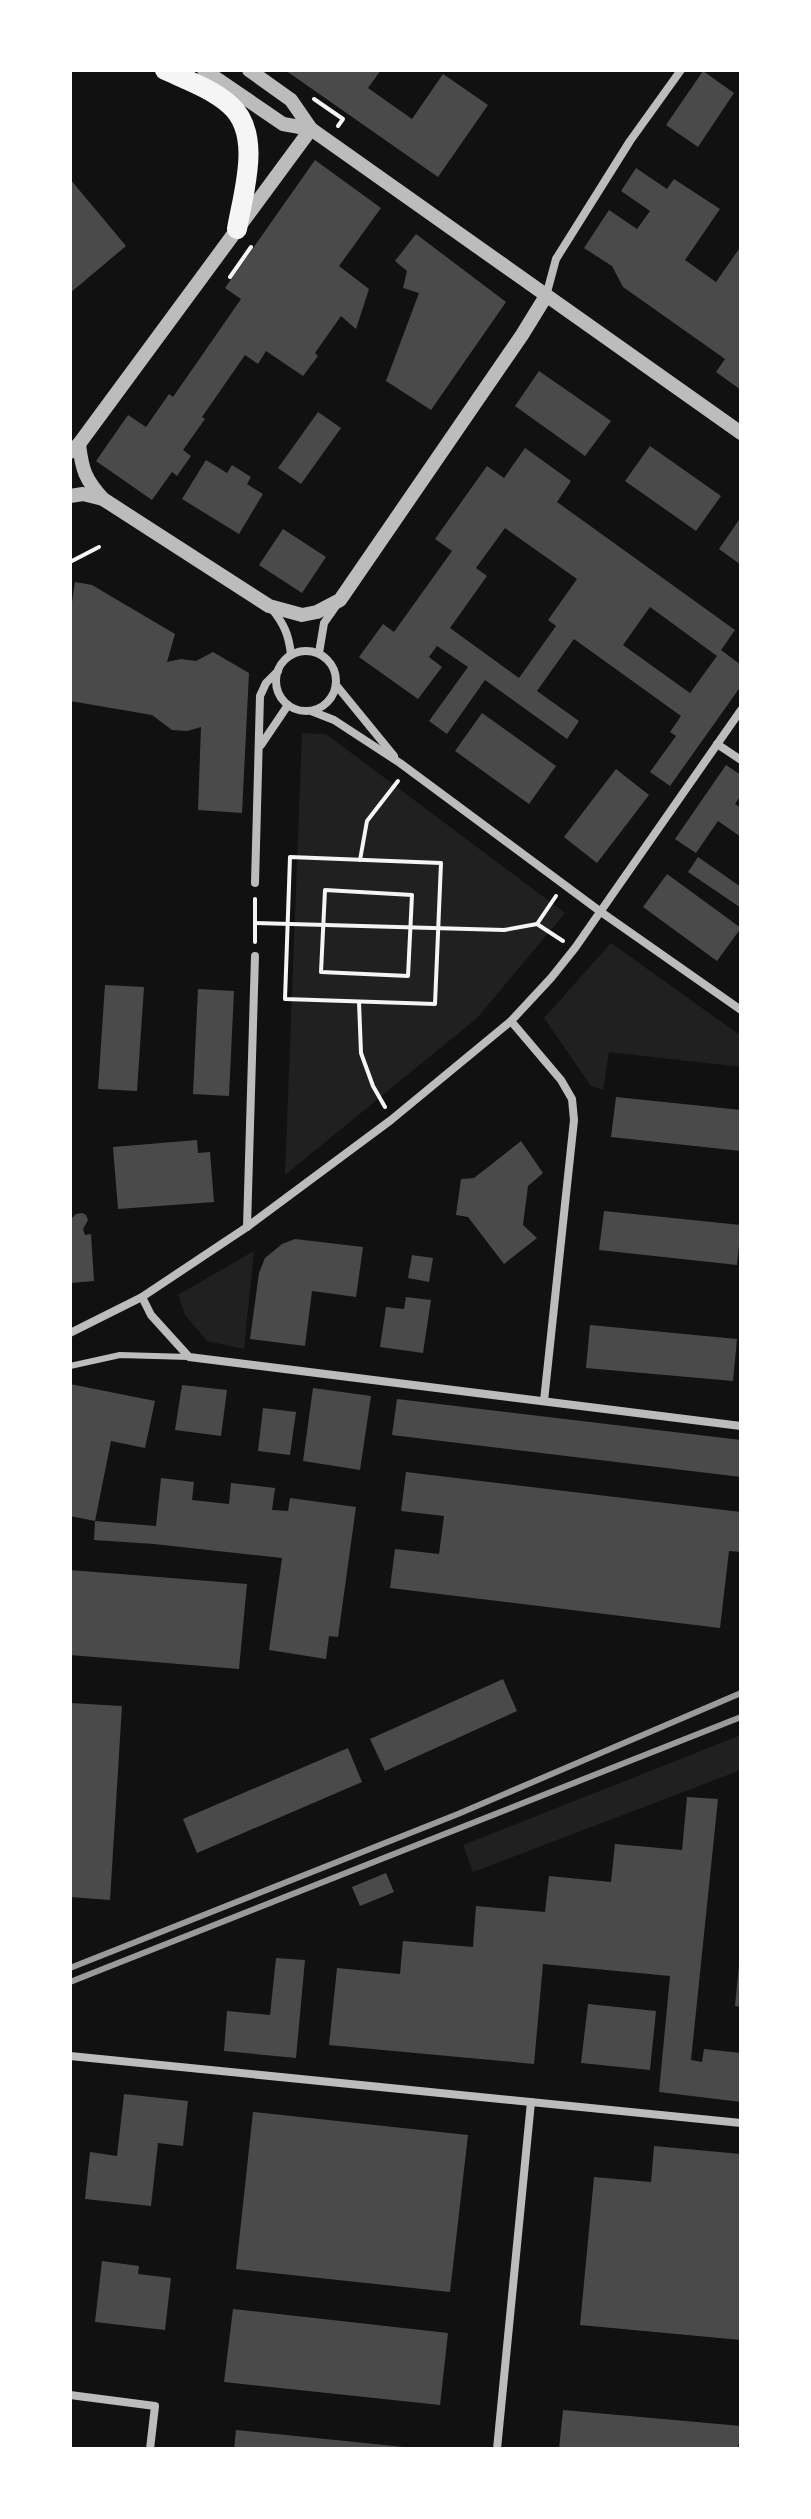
<svg xmlns="http://www.w3.org/2000/svg" width="811" height="2519" viewBox="0 0 811 2519" font-family="Roboto,sans-serif">
<style>
.green{fill:#202020}
.building{fill:#4a4a4a;fill-rule:evenodd}
.lines{fill:none;stroke-linecap:round;stroke-linejoin:round}
.path{stroke:#f5f5f5;stroke-width:4}
.service{stroke:#bcbcbc;stroke-width:6}
.minor{stroke:#bcbcbc;stroke-width:8}
.tertiary{stroke:#bcbcbc;stroke-width:14}
.trunk{stroke:#f5f5f5;stroke-width:20}
.rail{stroke:#9a9a9a;stroke-width:6}
</style>
<rect width="100%" height="100%" fill="#111"/>
<g class="green">
<polygon points="302,733 326,734 565,913 477,1018 285,1175"/>
<polygon points="611,943 741,1036 741,1067 609,1052 603,1090 591,1086 544,1018"/>
<polygon points="254,1251 244,1349 207,1341 185,1315 178,1295"/>
<polygon points="741,1735 741,1770 473,1872 463,1845"/>
</g>
<g class="building">
<polygon points="285,70 381,70 368,88 412,119 443,74 488,105 438,177"/>
<polygon points="703,71 734,93 698,147 666,125"/>
<polygon points="315,160 381,208 339,266 369,289 356,329 341,316 315,353 318,356 303,376 266,351 258,364 245,355 202,417 205,419 183,450 191,456 177,476 172,472 152,500 96,461 128,415 146,427 169,394 173,397 241,299 225,288"/>
<polygon points="636,168 667,189 674,179 720,209 685,260 716,282 741,246 741,390 716,372 725,359 623,287 612,266 584,248 609,210 637,229 650,211 621,191"/>
<polygon points="70,179 126,246 70,293"/>
<polygon points="416,234 506,302 431,410 386,381 419,293 403,288 407,271 395,261"/>
<polygon points="539,371 611,421 585,456 515,406"/>
<polygon points="318,412 341,428 301,484 278,468"/>
<polygon points="650,446 721,496 696,531 625,481"/>
<path d="M525,448L571,481L557,502L735,630L721,650L741,665V686L670,786L650,772L676,736L670,732L681,716L574,639L537,691L579,721L567,739L485,680L447,734L429,721L468,667L437,646L429,657L442,667L418,699L359,657L383,624L394,632L452,551L435,539L487,466L504,478ZM505,528L577,579L548,620L556,626L519,678L450,628L487,576L476,568ZM650,607L717,656L690,693L623,645Z"/>
<polygon points="206,460 227,473 232,465 251,477 247,484 263,494 239,534 182,499"/>
<polygon points="741,517 741,565 719,549"/>
<polygon points="283,529 326,557 302,593 259,565"/>
<polygon points="75,582 92,585 175,634 167,662 181,659 196,661 213,652 249,673 242,813 198,810 201,727 187,731 172,730 152,715 70,701 70,616"/>
<polygon points="482,713 556,766 529,804 455,751"/>
<polygon points="726,765 741,775 741,795 735,804 741,808 741,837 718,821 696,853 675,839"/>
<polygon points="616,769 649,795 597,863 564,837"/>
<polygon points="698,857 741,887 741,908 688,872"/>
<polygon points="667,874 741,928 717,961 643,907"/>
<polygon points="105,985 144,987 137,1091 98,1089"/>
<polygon points="198,989 234,991 229,1096 193,1094"/>
<polygon points="616,1097 741,1110 741,1151 611,1137"/>
<polygon points="197,1140 198,1153 210,1152 214,1202 118,1209 113,1147"/>
<polygon points="521,1141 543,1173 528,1186 523,1225 537,1238 504,1264 468,1217 456,1215 461,1179 474,1178"/>
<polygon points="604,1211 741,1225 737,1265 599,1250"/>
<polygon points="82,1213 86,1215 88,1220 83,1229 85,1235 91,1234 94,1281 70,1283 70,1220 76,1214"/>
<polygon points="295,1239 363,1247 356,1297 312,1291 305,1346 250,1339 259,1273 265,1258 282,1244"/>
<polygon points="412,1255 433,1258 429,1282 408,1278"/>
<polygon points="406,1297 431,1300 423,1353 380,1347 386,1307 404,1309"/>
<polygon points="590,1325 737,1339 733,1381 586,1368"/>
<polygon points="70,1384 155,1401 145,1448 111,1441 95,1521 156,1526 161,1478 194,1482 192,1500 229,1504 231,1483 275,1488 272,1510 288,1511 290,1498 356,1507 338,1637 329,1636 326,1659 269,1650 282,1558 154,1544 94,1540 95,1521 70,1516"/>
<polygon points="182,1385 227,1390 221,1436 175,1430"/>
<polygon points="313,1388 371,1396 360,1470 303,1461"/>
<polygon points="397,1399 741,1440 741,1477 392,1435"/>
<polygon points="263,1408 296,1412 290,1455 258,1451"/>
<polygon points="406,1472 741,1512 741,1552 729,1551 720,1628 390,1588 395,1549 439,1554 444,1516 401,1511"/>
<polygon points="70,1570 247,1584 239,1669 70,1655"/>
<polygon points="503,1679 517,1711 385,1771 370,1739"/>
<polygon points="70,1703 122,1706 110,1900 70,1897"/>
<polygon points="348,1748 362,1782 197,1853 183,1819"/>
<polygon points="687,1797 718,1799 691,2060 702,2062 704,2049 741,2053 741,2102 659,2092 670,1976 543,1964 534,2064 329,2045 337,1968 400,1974 403,1941 473,1947 476,1906 545,1912 549,1876 611,1882 615,1844 682,1850"/>
<polygon points="386,1873 394,1892 360,1906 352,1887"/>
<polygon points="276,1958 305,1960 296,2058 224,2051 227,2011 270,2015"/>
<polygon points="739,1965 741,1965 741,2007 735,2006"/>
<polygon points="588,2004 656,2011 650,2070 581,2063"/>
<polygon points="124,2094 188,2101 183,2146 158,2143 151,2206 85,2199 90,2152 117,2156"/>
<polygon points="253,2112 468,2135 450,2292 236,2269"/>
<polygon points="654,2146 741,2154 741,2340 580,2325 594,2177 651,2182"/>
<polygon points="102,2261 139,2266 138,2274 171,2278 165,2330 95,2322"/>
<polygon points="233,2309 448,2333 440,2405 224,2382"/>
<polygon points="563,2410 741,2426 738,2449 559,2449"/>
<polygon points="236,2430 404,2447 404,2449 234,2449"/>
</g>
<g class="lines">
<g class="path">
<polyline points="314,99 343,119 338,126"/>
<polyline points="230,277 251,247"/>
<polyline points="70,562 99,547"/>
<polygon points="290,857 441,863 435,1004 285,999"/>
<polyline points="360,860 367,821 398,781"/>
<polygon points="325,890 412,895 408,976 321,972"/>
<polyline points="255,899 255,942"/>
<polyline points="255,923 504,930 537,924 563,941"/>
<polyline points="537,924 556,896"/>
<polyline points="359,1002 361,1053 373,1086 385,1107"/>
</g>
<polyline class="service" points="70,1366 120,1355 189,1357"/>
<g class="minor">
<polyline points="546,296 556,259 630,141 681,70"/>
<path d="M272,609C284,624 289,635 291,655"/>
<circle cx="306" cy="681" r="30"/>
<polyline points="319,653 324,623 336,606"/>
<polyline points="336,685 394,756"/>
<polyline points="311,711 334,720 400,763 601,912 741,1010"/>
<polyline points="717,744 741,760"/>
<polyline points="261,745 288,705"/>
<polyline points="255,883 260,696 266,683 278,671"/>
<polyline points="511,1021 561,1080 572,1099 574,1120 544,1401"/>
<polyline points="247,1227 255,956"/>
<polyline points="142,1297 151,1315 189,1357 741,1426"/>
<polyline points="70,1333 142,1297 247,1227 391,1120 511,1021 551,978 575,948 741,710"/>
<polyline points="70,2056 741,2123"/>
<polyline points="70,2395 155,2406 150,2449"/>
<polyline points="497,2449 531,2102"/>
</g>
<g class="tertiary">
<polyline points="204,70 283,124 311,129"/>
<polyline points="249,70 291,100 311,129 741,433"/>
<path d="M79,444C82,470 85,479 103,499L269,606L302,615L317,612L340,600L522,335L546,296"/>
<polyline points="70,452 79,444 311,129"/>
<polyline points="70,496 83,494 103,499"/>
</g>
<path class="trunk" d="M165,70C187,80 212,89 230,105C263,134 243,193 237,229"/>
<g class="rail">
<polyline points="70,1968 458,1814 741,1693"/>
<polyline points="70,1982 741,1717"/>
</g>
</g>
<rect width="811" height="2519" fill="none" stroke="#ffffff" stroke-width="144"/>
</svg>
